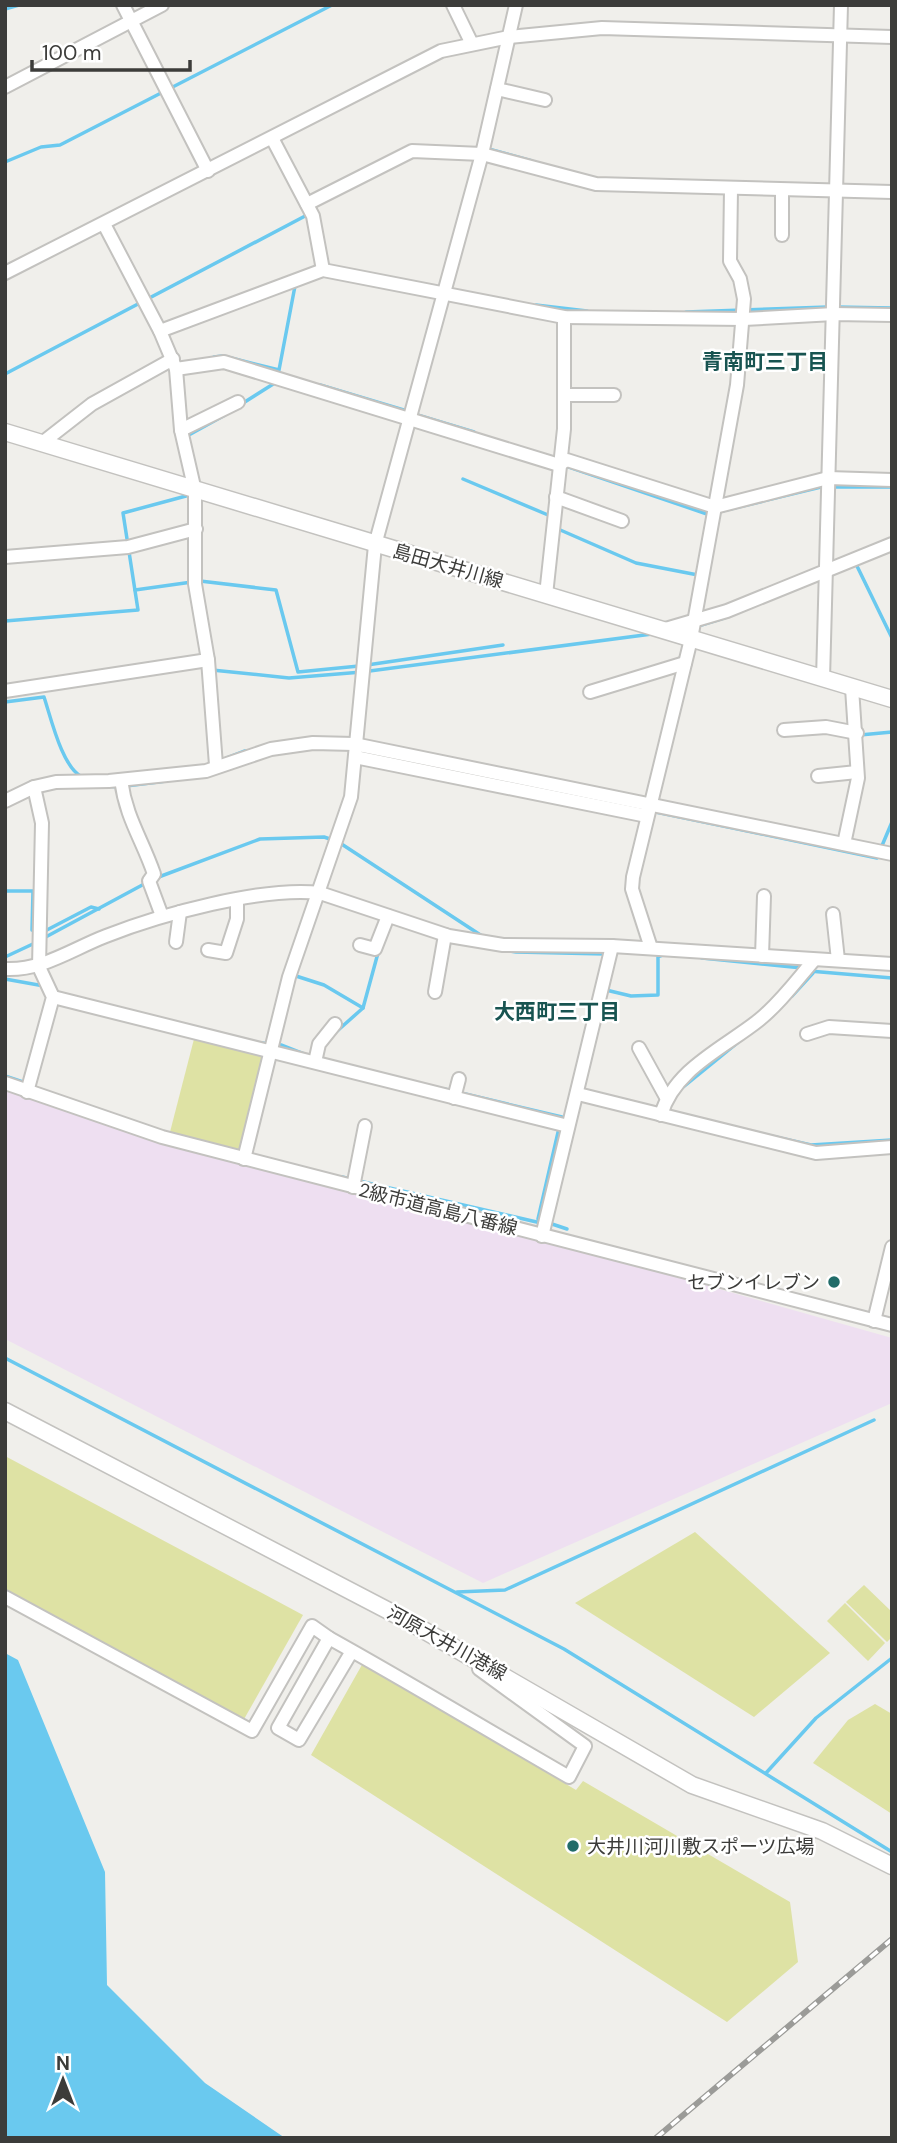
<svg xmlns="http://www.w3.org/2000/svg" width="897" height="2143" viewBox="0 0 897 2143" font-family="'DM Sans','Noto Sans JP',sans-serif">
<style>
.industrial{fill:#eedff1}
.green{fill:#dee2a4}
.water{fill:#6ac9ef}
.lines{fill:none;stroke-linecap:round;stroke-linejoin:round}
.stream{stroke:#6ac9ef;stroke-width:3.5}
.minor-casing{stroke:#c3c2bf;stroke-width:16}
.major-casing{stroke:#c3c2bf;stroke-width:19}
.minor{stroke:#fff;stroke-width:12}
.major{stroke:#fff;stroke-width:16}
.rail-casing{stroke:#9b9b98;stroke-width:6}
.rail{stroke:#fff;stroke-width:3.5;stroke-dasharray:10;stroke-linecap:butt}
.poi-dot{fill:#216c69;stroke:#fff;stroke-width:2.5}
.labels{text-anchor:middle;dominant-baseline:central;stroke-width:5;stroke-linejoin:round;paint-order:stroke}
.street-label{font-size:19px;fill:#3c3c3a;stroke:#fff}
.poi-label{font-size:19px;fill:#3c3c3a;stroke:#fff;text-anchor:end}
.neighbourhood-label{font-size:21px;font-weight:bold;fill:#185451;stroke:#fff}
</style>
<rect width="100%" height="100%" fill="#f0efeb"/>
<polygon class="industrial" points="5,1087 892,1338 892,1403 483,1583 5,1339"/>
<g class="green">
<polygon points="194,1039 263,1055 241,1151 170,1132"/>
<polygon points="5,1456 303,1615 243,1721 5,1592"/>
<polygon points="695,1532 830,1653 754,1717 575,1603"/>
<polygon points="864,1585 892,1612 892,1637 887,1642 846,1602"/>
<polygon points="845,1603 885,1643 868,1661 827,1621"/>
<polygon points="363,1663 576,1790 583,1781 790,1902 798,1962 727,2022 311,1755"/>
<polygon points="875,1704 892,1714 892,1814 813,1763 848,1720"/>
</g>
<polygon class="water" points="5,1653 18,1660 105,1872 107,1985 205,2083 285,2138 5,2138"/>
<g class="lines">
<g class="stream">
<polyline points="5,9 19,5"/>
<polyline points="485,148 532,161"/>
<polyline points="5,162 41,147 60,145 332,5"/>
<polyline points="536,305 587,311"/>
<polyline points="836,307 892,308"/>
<polyline points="686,312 828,307"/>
<polyline points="214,357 223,356 279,370 295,286"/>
<polyline points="5,374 307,215"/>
<polyline points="320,385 407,411"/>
<polyline points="240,405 278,381"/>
<polyline points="414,414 474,432"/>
<polyline points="187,436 225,415"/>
<polyline points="563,465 707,514"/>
<polyline points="463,479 548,515"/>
<polyline points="718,512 821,487 892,487"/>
<polyline points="558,529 636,563 698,575"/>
<polyline points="856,564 892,638"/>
<polyline points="200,581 276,590 298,672 359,666"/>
<polyline points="135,590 192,582"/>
<polyline points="5,621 138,610 123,513 186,496"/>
<polyline points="698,626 727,617"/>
<polyline points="367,665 503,645"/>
<polyline points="212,670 289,678 362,672 652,634"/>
<path d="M5,702L44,697C51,718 62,767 82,777"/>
<polyline points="860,735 892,732"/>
<polyline points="227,758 245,751"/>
<polyline points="98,785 118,787"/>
<polyline points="126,786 166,781"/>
<polyline points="651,811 877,858 878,855"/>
<polyline points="340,843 482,936"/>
<polyline points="881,848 892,822"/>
<polyline points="156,878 260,839 324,837 333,840"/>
<polyline points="5,891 33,891 32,930 36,931"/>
<polyline points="43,932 91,907 99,909"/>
<polyline points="42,939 146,883"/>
<polyline points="470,945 516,952 605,954 605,958"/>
<polyline points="5,957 35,943"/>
<polyline points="702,958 802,968"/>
<polyline points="809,971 892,978"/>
<polyline points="296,976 324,985 363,1008 336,1032"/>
<polyline points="5,979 44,986"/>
<polyline points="606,990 631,996 658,995 658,957 663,955"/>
<polyline points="792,996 813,973"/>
<polyline points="363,1008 378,953"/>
<polyline points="261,1043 281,1045 304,1054"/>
<polyline points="5,1076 26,1083"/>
<polyline points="682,1088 741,1040"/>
<polyline points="444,1089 562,1117 561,1121"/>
<polyline points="762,1134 811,1145 892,1140"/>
<polyline points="342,1177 541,1223"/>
<polyline points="542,1221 538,1219 559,1128"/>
<polyline points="549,1223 567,1229"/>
<polyline points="5,1358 564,1649 892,1852"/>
<polyline points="457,1592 505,1590 874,1420"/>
<polyline points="766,1773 816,1718 892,1658"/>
</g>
<g class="minor-casing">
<g id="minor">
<polyline points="123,5 208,171"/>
<polyline points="453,5 472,44"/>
<polyline points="5,87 162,5"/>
<polyline points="497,89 545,100"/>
<polyline points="272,138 313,216 323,270"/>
<polyline points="307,204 412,151 482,154 596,184 892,192"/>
<polyline points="104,224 160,331 176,369 181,430 195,491 195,584 208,660 216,765"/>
<polyline points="782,235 782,190"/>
<polyline points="5,273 441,51 509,37 602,28 892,37"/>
<polyline points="160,331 323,270 564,317 744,319 834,314 892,315"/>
<polyline points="176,369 224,362 559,465 567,460 715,507 828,478 892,480"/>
<polyline points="564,395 614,395"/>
<polyline points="181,430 238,402"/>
<polyline points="42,443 92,404 173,359"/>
<polyline points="556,497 622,521"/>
<polyline points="5,557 128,547 196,529"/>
<polyline points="546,595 564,429 564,317"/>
<polyline points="662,630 727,611 892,544"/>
<polyline points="823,679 841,5"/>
<polyline points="5,691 208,660"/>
<polyline points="590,692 685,663"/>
<polyline points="784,730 826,727 857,733"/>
<polyline points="355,757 647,816"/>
<polyline points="818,776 857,772"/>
<path d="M121,780C126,818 142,839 154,874L149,881L162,916"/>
<polyline points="5,801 34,787 56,782 109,781 206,771 271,749 313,743 354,744 892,854"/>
<polyline points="844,844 858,778 852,688"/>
<polyline points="833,914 838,960"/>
<polyline points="176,942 180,912"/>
<polyline points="360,945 375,949 388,916"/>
<polyline points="651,948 632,889 633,877 691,639 737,385 744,299 740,279 730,261 731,189"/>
<polyline points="208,950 226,953 237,919 237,901"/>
<polyline points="762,956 764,896"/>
<path d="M5,969C42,971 72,949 106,936C159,915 264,886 320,893L449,936L503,945L612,946L892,964"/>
<polyline points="435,992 445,935"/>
<polyline points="53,997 568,1126"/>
<polyline points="807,1034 829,1027 892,1031"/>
<polyline points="639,1048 666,1097"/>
<polyline points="315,1062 319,1044 335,1024"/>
<polyline points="5,1083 162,1137 892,1325"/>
<polyline points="27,1092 53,997 39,967 42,823 34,787"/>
<polyline points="578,1094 816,1153 892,1147"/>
<polyline points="454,1098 459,1079"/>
<path d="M661,1115C674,1069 724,1048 759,1020C780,1003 796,981 814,960"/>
<polyline points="244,1159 289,977 351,797 375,545 482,154 516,5"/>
<polyline points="353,1187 365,1126"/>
<polyline points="542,1236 612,946"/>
<polyline points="874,1321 892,1247"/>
<polyline points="5,1597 252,1731 312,1626 329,1638"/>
<path d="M352,1651L299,1740L278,1728L329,1638C410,1683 489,1731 569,1777L585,1746L479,1669"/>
</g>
</g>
<g class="major-casing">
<g id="major">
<polyline points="5,432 892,699"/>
<polyline points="5,1411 406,1620 692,1785 822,1831 892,1866"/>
</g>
</g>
<use href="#minor" class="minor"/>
<use href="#major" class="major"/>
<g class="rail-casing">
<polyline id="rail" points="656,2138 892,1939"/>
</g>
<use href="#rail" class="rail"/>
</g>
<g class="poi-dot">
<circle cx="834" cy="1282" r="7"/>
<circle cx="573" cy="1846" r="7"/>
</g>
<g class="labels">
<g class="street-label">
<text transform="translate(448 566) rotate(16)">島田大井川線</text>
<text transform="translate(438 1209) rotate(14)">2級市道高島八番線</text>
<text transform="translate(447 1643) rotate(29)">河原大井川港線</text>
</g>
<g class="poi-label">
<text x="820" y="1282">セブンイレブン</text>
<text x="587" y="1846" text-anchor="start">大井川河川敷スポーツ広場</text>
</g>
<g class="neighbourhood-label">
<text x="765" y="362">青南町三丁目</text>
<text x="557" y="1012">大西町三丁目</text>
</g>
</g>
<rect width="897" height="2143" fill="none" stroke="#3c3c3a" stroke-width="14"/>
<g transform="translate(63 2080)" stroke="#ffffff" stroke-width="5" paint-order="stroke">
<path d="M0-5L12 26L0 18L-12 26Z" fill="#3c3c3a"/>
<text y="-10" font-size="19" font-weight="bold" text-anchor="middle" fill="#3c3c3a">N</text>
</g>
<path d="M32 60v10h158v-10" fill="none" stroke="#3c3c3a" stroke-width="3.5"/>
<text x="42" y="60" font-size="21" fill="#3c3c3a" stroke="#ffffff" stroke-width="5" paint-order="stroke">100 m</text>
</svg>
